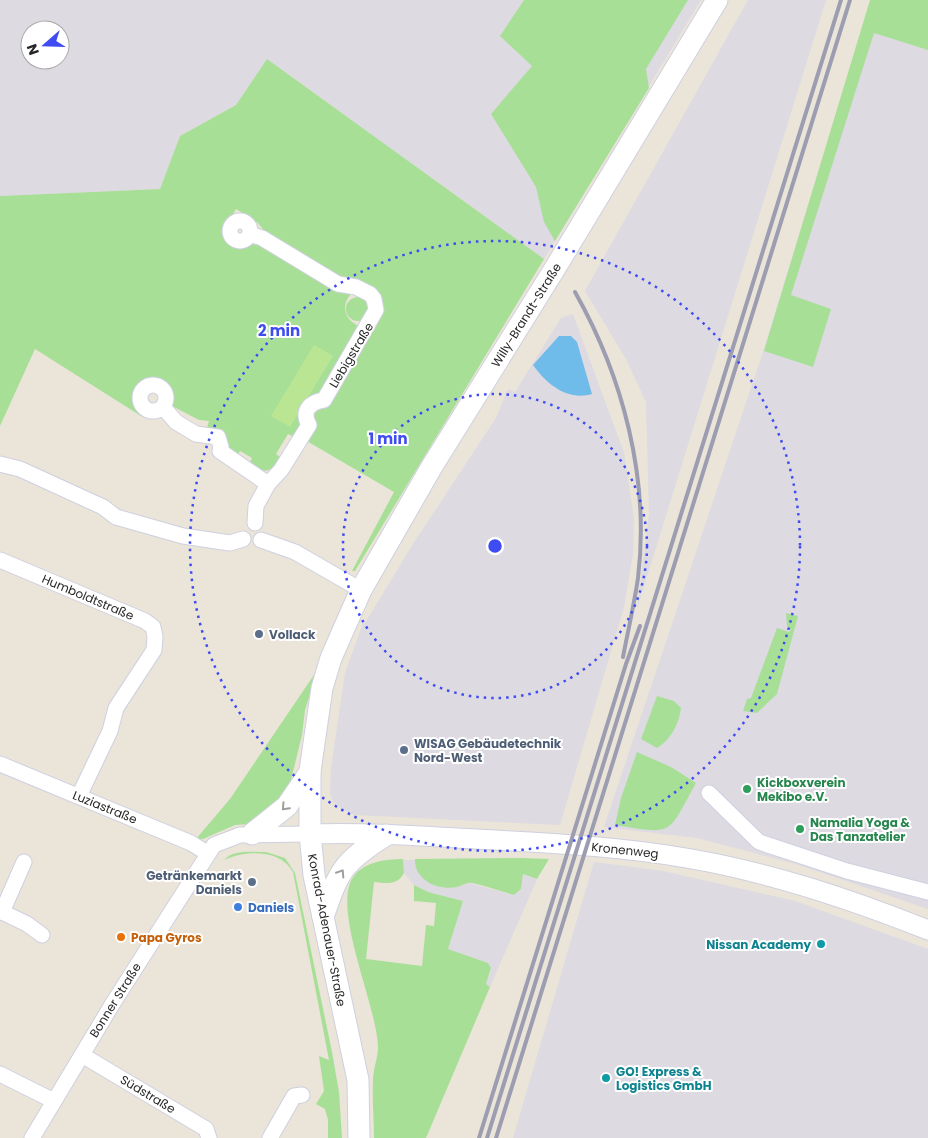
<svg xmlns="http://www.w3.org/2000/svg" width="928" height="1138" viewBox="0 0 928 1138" font-family="Poppins,sans-serif">
<style>
.industrial{fill:#dddae2;fill-rule:evenodd}
.green{fill:#a8df97}
.pitch{fill:#bae693}
.water{fill:#6fbbe9}
.lines{fill:none;stroke-linecap:round;stroke-linejoin:round}
.minor-casing{stroke:#cfd0e0;stroke-width:17}
.tertiary-casing{stroke:#cfd0e0;stroke-width:21}
.secondary-casing{stroke:#cfd0e0;stroke-width:23}
.minor{stroke:#fff;stroke-width:15}
.tertiary{stroke:#fff;stroke-width:19}
.secondary{stroke:#fff;stroke-width:21}
.rail{stroke:#9c9db1;stroke-width:4}
.oneway{stroke:#9e9e9e}
.ring{fill:none;stroke:#3e4cf2;stroke-width:2.5;stroke-dasharray:2.5 5}
.service-dot{fill:#5c6f8a;stroke:#fff;stroke-width:2}
.leisure-dot{fill:#2e9e5b;stroke:#fff;stroke-width:2}
.shop-dot{fill:#3f7fe0;stroke:#fff;stroke-width:2}
.food-dot{fill:#e8710a;stroke:#fff;stroke-width:2}
.culture-dot{fill:#0f9aa8;stroke:#fff;stroke-width:2}
.labels{text-anchor:middle;dominant-baseline:central;stroke-width:4;stroke-linejoin:round;paint-order:stroke}
.street-label{font-size:12px;fill:#272727;stroke:#fff}
.service-label{font-size:12px;font-weight:bold;fill:#4e5e75;stroke:#fff;text-anchor:start}
.leisure-label{font-size:12px;font-weight:bold;fill:#27864d;stroke:#fff;text-anchor:start}
.shop-label{font-size:12px;font-weight:bold;fill:#366cbe;stroke:#fff;text-anchor:start}
.food-label{font-size:12px;font-weight:bold;fill:#c56008;stroke:#fff;text-anchor:start}
.culture-label{font-size:12px;font-weight:bold;fill:#0d838f;stroke:#fff;text-anchor:end}
.centre{fill:#3e4cf2;stroke:#fff;stroke-width:2.5}
.ring-label{font-size:15px;text-anchor:middle;font-weight:bold;fill:#3e4cf2;stroke:#fff;stroke-width:4;stroke-linejoin:round;paint-order:stroke}
</style>
<rect width="100%" height="100%" fill="#eae4d9"/>
<g class="industrial">
<path d="M0,0H701L544,259L267,59L236,105L180,136L160,189L0,196ZM30,30H60V60H30Z"/>
<polygon points="748,0 826,0 637,609 649,514 646,402 626,359 585,291"/>
<polygon points="871,0 928,0 928,909 796,864 697,838 604,827 763,352"/>
<polygon points="573,314 624,453 634,519 633,554 624,607 560,825 355,815 342,809 333,801 330,793 331,768 345,673 363,623 365,623 413,544 496,418 508,389 515,392 561,318"/>
<polygon points="403,860 415,860 415,865 424,880 438,886 458,887 469,883 514,895 521,889 523,874 537,879 490,987 486,984 491,971 488,963 448,949 463,901 428,892 414,885 404,873"/>
<polygon points="594,862 663,871 795,901 928,949 928,1138 513,1138"/>
</g>
<g class="green">
<polygon points="524,0 688,0 646,69 649,88 555,241 544,222 536,187 491,114 532,66 500,36"/>
<polygon points="870,0 928,0 928,50 874,33 791,295 831,309 813,367 764,351"/>
<path d="M267,59L544,259L355,571H352L394,492L305,440L311,415L319,407L325,408L383,311L345,279L265,232L258,223L236,209L225,229L228,238L234,243L239,246L259,244L354,291C341,302 342,319 359,326L296,438L288,434L276,454L283,459C272,472 264,474 248,466L252,458L240,451L236,458L207,428L209,421L199,420L172,406C169,399 172,392 166,386C154,372 135,384 135,401L143,413L141,416L35,349L0,426V196L160,189L180,136L236,105Z"/>
<circle cx="358" cy="309" r="12"/>
<polygon points="786,613 798,616 777,694 757,713 743,711 747,699 751,698 777,628 789,632 791,630 787,626"/>
<polygon points="318,669 305,710 302,735 290,784 283,799 249,824 235,825 203,839 196,839 230,799"/>
<path d="M657,696L674,701L681,708C679,723 671,740 657,748L641,739Z"/>
<path d="M637,752L671,767L696,783C667,835 675,835 615,825L621,798Z"/>
<path d="M266,852L285,858L295,873L332,1052L339,1092L342,1138H328V1120L325,1109L316,1104L324,1091L319,1056L329,1060L293,872C280,849 246,850 224,860C233,849 254,852 266,852Z"/>
<path d="M522,858L549,859L537,879L523,874L521,889L514,895C500,891 486,886 472,883C467,882 462,886 457,887C438,891 414,880 415,859Z"/>
<path d="M403,859L404,873C397,886 387,883 374,882L366,959L422,966L426,925L434,926L436,903L414,901V885L428,892L463,901L448,949L488,963L491,968L486,984L490,987L426,1138H374C374,1119 372,1100 373,1081C373,1069 378,1058 378,1047C377,1006 333,912 352,879C362,862 385,859 403,859Z"/>
</g>
<polygon class="pitch" points="314,345 333,356 290,427 271,416"/>
<path class="water" d="M559,336H571L577,342L592,394C568,401 547,385 533,365Z"/>
<g class="lines">
<g class="minor-casing">
<g id="minor">
<circle cx="240" cy="231" r="10"/>
<path d="M250,234L262,238L338,284L356,287L370,294L374,299L376,310L324,400C310,402 301,411 309,425L281,470L268,484L256,506L255,523"/>
<circle cx="153" cy="398" r="13"/>
<polyline points="163,407 176,422 196,434 218,437 221,447 220,451 268,484"/>
<polyline points="0,464 20,469 103,507 116,517 183,536 230,543 243,539"/>
<polyline points="261,540 295,552 361,590"/>
<polyline points="0,560 145,621 153,627 155,637 154,650 116,708 110,731 79,796"/>
<polyline points="0,764 191,843 207,853"/>
<polyline points="709,793 759,842 847,871 928,892"/>
<polyline points="0,911 27,924 42,935"/>
<polyline points="2,912 24,862"/>
<polyline points="82,1055 206,1129 209,1138"/>
<polyline points="0,1074 54,1101"/>
<polyline points="32,1138 113,1003 214,845 240,835 310,834"/>
<polyline points="270,1138 294,1096 302,1095"/>
</g>
</g>
<g class="tertiary-casing">
<path id="tertiary" d="M310,834C365,832 421,836 476,839C546,843 617,846 686,858C770,872 850,899 928,930"/>
</g>
<g class="secondary-casing">
<g id="secondary">
<polyline points="252,834 287,806 310,772"/>
<path d="M323,917C339,870 343,862 386,835"/>
<polyline points="359,1138 358,1080 314,875 310,834 310,771 322,688 331,658 361,590 431,468 557,265 717,0"/>
</g>
</g>
<use href="#minor" class="minor"/>
<use href="#tertiary" class="tertiary"/>
<use href="#secondary" class="secondary"/>
<g class="rail">
<path d="M575,292C623,377 650,479 638,578C634,605 628,631 623,657"/>
<polyline points="479,1138 626,664 640,626"/>
<polyline points="487,1138 841,0"/>
<polyline points="496,1138 850,0"/>
</g>
</g>
<defs><path id="oneway-chevron" d="M-2-3.5L2.5 0L-2 3.5" fill="none" stroke-width="1.6" stroke-linecap="round" stroke-linejoin="round" transform="scale(1.25)"/></defs>
<g class="oneway">
<use href="#oneway-chevron" transform="translate(285 807) rotate(133)"/>
<use href="#oneway-chevron" transform="translate(341 873) rotate(-57)"/>
</g>
<g class="ring">
<circle cx="495" cy="546" r="152"/>
<circle cx="495" cy="546" r="305"/>
</g>
<g class="service-dot">
<circle cx="259" cy="634" r="5"/>
<circle cx="404" cy="750" r="5"/>
<circle cx="252" cy="882" r="5"/>
</g>
<g class="leisure-dot">
<circle cx="747" cy="789" r="5"/>
<circle cx="800" cy="829" r="5"/>
</g>
<circle class="shop-dot" cx="238" cy="907" r="5"/>
<circle class="food-dot" cx="121" cy="937" r="5"/>
<g class="culture-dot">
<circle cx="821" cy="944" r="5"/>
<circle cx="606" cy="1078" r="5"/>
</g>
<g class="labels">
<g class="street-label">
<text transform="translate(526 315) rotate(-58)">Willy-Brandt-Straße</text>
<text transform="translate(351 355) rotate(-59)">Liebigstraße</text>
<text transform="translate(88 597) rotate(23)">Humboldtstraße</text>
<text transform="translate(105 807) rotate(22)">Luziastraße</text>
<text transform="translate(625 850) rotate(6)">Kronenweg</text>
<text transform="translate(327 930) rotate(79)">Konrad-Adenauer-Straße</text>
<text transform="translate(115 1000) rotate(-58)">Bonner Straße</text>
<text transform="translate(148 1094) rotate(31)">Südstraße</text>
</g>
<g class="service-label">
<text x="269" y="634">Vollack</text>
<text x="414" y="743">WISAG Gebäudetechnik<tspan x="414" dy="14">Nord-West</tspan></text>
<text x="242" y="875" text-anchor="end">Getränkemarkt<tspan x="242" dy="14">Daniels</tspan></text>
</g>
<g class="leisure-label">
<text x="757" y="782">Kickboxverein<tspan x="757" dy="14">Mekibo e.V.</tspan></text>
<text x="810" y="822">Namalia Yoga &amp;<tspan x="810" dy="14">Das Tanzatelier</tspan></text>
</g>
<g class="shop-label">
<text x="248" y="907">Daniels</text>
</g>
<g class="food-label">
<text x="131" y="937">Papa Gyros</text>
</g>
<g class="culture-label">
<text x="811" y="944">Nissan Academy</text>
<text x="616" y="1071" text-anchor="start">GO! Express &amp;<tspan x="616" dy="14">Logistics GmbH</tspan></text>
</g>
</g>
<circle cx="495" cy="546" r="8" class="centre"/>
<g class="ring-label">
<text x="279" y="336">2 min</text>
<text x="388" y="444">1 min</text>
</g>
<g transform="translate(45 45) rotate(250)"><circle r="24" fill="#ffffff" stroke="#a9a9a9"/>
<path d="M0-4L9 19L0 12L-9 19Z" fill="#3e4cf2"/>
<text y="-8" font-size="14" font-weight="bold" text-anchor="middle" fill="#272727">N</text>
</g>
</svg>
